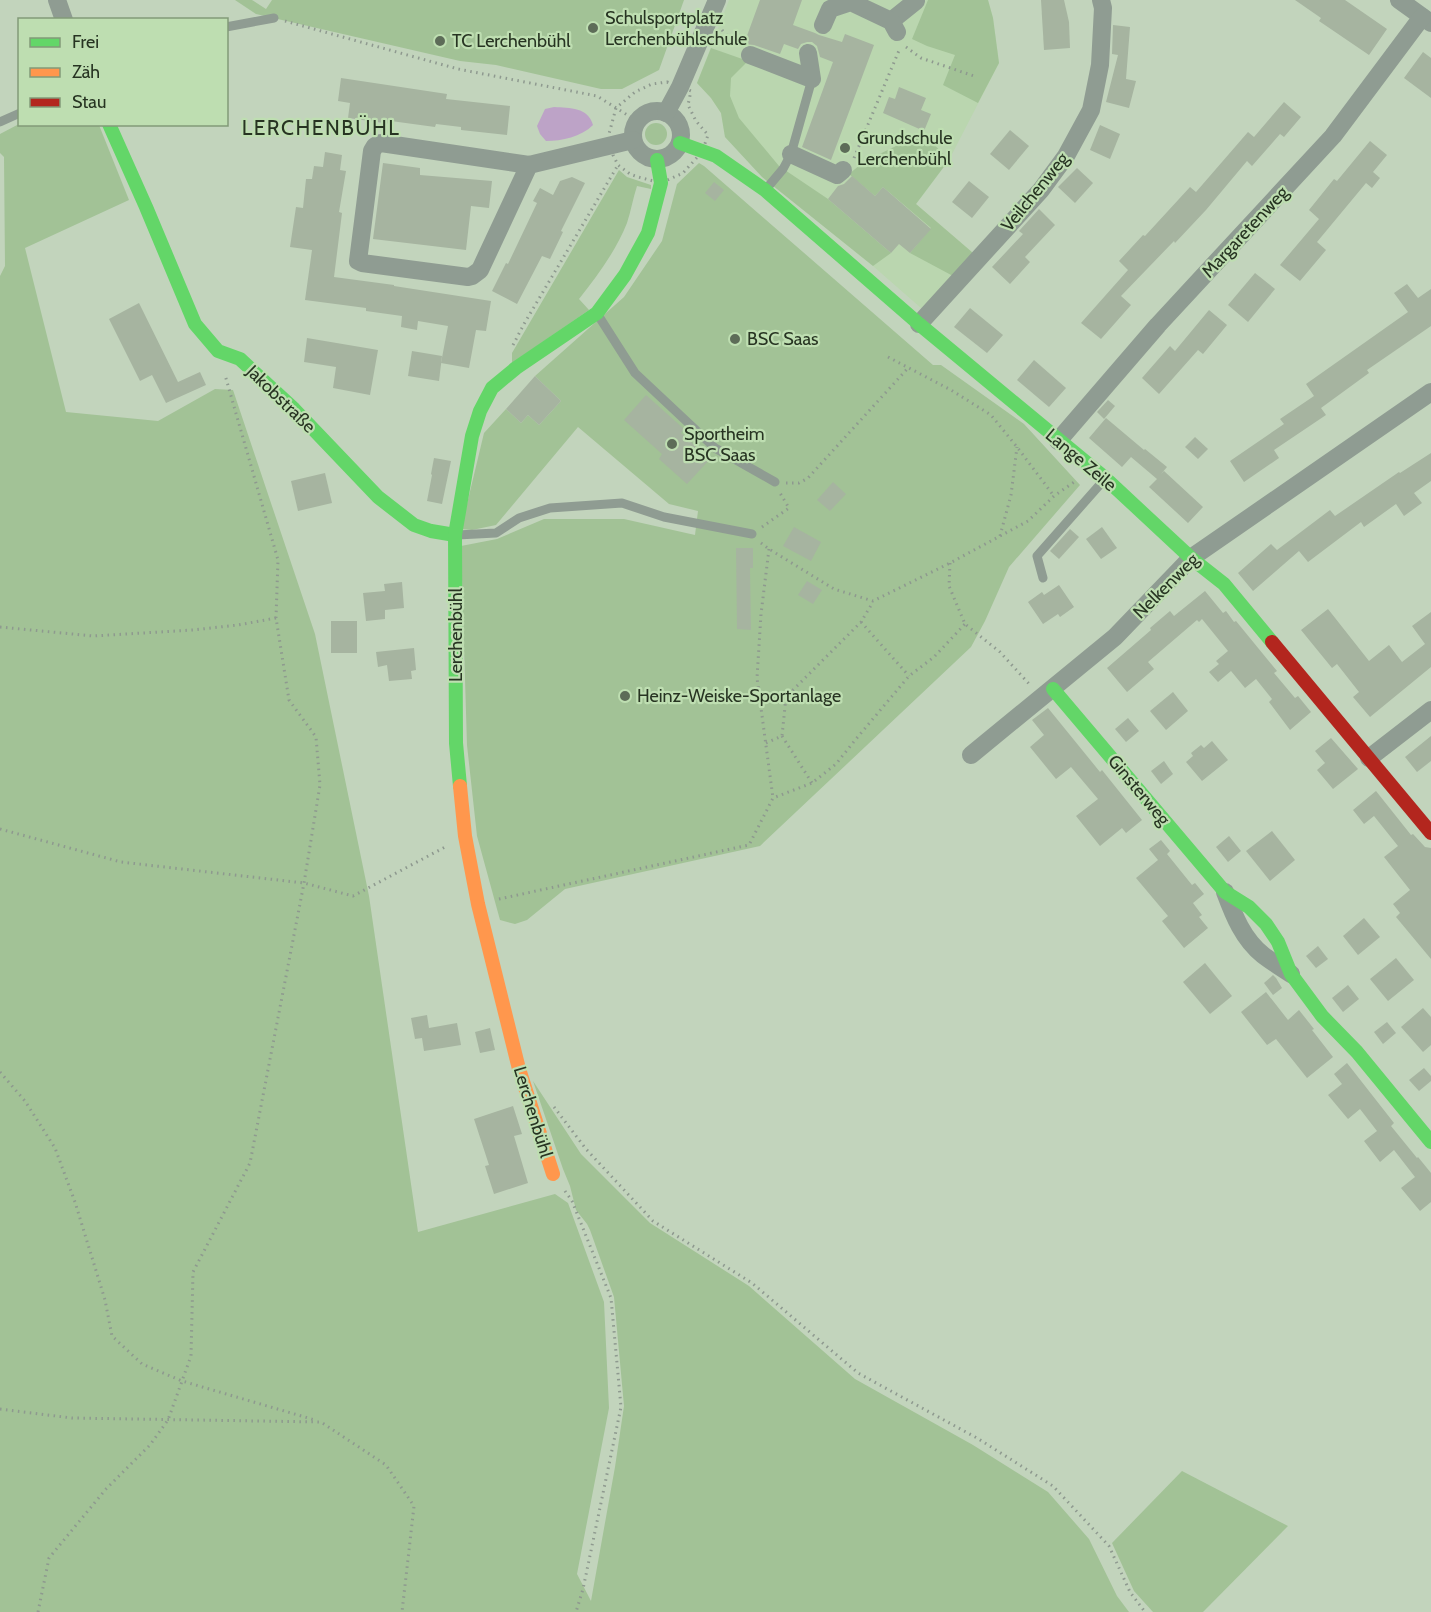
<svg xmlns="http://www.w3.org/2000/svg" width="1431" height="1612" viewBox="0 0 1431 1612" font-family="Cabin,sans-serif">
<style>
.built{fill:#bad6af}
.green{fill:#a2c296}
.water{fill:#bda3c7}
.building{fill:#a6b4a0}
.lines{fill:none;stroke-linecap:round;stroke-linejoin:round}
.path{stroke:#8e998f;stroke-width:3;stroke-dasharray:1.5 4.5;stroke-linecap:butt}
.lane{stroke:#8f9c92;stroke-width:9}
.street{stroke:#8f9c92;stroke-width:18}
.fast{stroke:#63d668;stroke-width:14}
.slow{stroke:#ff974d;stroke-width:14}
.jam{stroke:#b3261e;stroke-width:14}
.poi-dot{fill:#5d6c58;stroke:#bedeb1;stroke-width:2}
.labels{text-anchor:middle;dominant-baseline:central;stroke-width:4.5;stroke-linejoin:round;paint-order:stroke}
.poi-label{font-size:18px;fill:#273422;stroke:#bedeb1;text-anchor:start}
.street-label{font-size:18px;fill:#273422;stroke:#bedeb1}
.quarter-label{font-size:21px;letter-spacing:1.5px;fill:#273422;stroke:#bedeb1}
</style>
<rect width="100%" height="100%" fill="#c2d4bc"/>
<polygon class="built" points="729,0 988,0 993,18 999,63 949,160 916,204 973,253 927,306 921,308 873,266 762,176 725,137 721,113 711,98 697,83"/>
<g class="green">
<polygon points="235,0 252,0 266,9 272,0 684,0 659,70 622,89 601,89 496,65 460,61 256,14"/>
<polygon points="928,0 988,0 993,18 999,63 978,103 943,85 955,55 927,46 912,39"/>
<polygon points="711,48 748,61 731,78 730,96 739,118 779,166 828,199 891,253 873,266 762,177 725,137 721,113 711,98 697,83"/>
<circle cx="656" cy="134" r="11"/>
<polygon points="19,124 99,125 129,200 25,248 66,412 158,421 215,389 233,390 315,634 369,896 418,1232 555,1194 568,1203 604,1302 609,1408 577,1574 591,1601 615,1467 624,1406 614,1297 590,1230 587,1224 576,1210 570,1186 563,1169 533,1081 581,1154 650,1223 749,1286 855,1379 973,1445 1048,1492 1089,1539 1117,1596 1129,1612 0,1612 0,276 5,266 4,157 0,153 0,134"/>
<polygon points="923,133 949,160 916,204 973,253 953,276 910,253 931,228 883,187 875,196 849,174 865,161"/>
<polygon points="699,163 704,166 933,365 941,365 1024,424 1080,485 1009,567 985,621 971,647 760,846 565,889 527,920 515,924 500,920 477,836 467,745 461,546 497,539 544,519 624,519 695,535 698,511 669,504 578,427 496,525 472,530 461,529 484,433 506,409 521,423 528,415 539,425 561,401 535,376 624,297 662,241 677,184"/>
<path d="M619,170L627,177L651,185V189L637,186C633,198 631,211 627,223C616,251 597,276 579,299L589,310L512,363V353Z"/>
<polygon points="1182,1471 1288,1526 1203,1612 1153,1612 1134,1591 1112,1543"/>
</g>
<path class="water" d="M554,107C570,108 588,107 593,125C581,137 562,141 546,141L540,134L537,126L545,109Z"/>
<g class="building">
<polygon points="760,0 802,0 793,25 815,33 819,35 842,42 845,34 874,45 831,160 802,147 833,62 820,57 817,46 812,42 807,42 801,44 798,49 784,44 780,54 754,45 744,44"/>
<polygon points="1041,0 1064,0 1069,22 1070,48 1044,50"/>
<polygon points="1295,0 1345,0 1387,29 1369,55 1319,21 1321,18"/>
<polygon points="1113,25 1130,27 1126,79 1136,81 1129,108 1106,102 1118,55 1112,54"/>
<polygon points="1423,52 1431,58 1431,98 1404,78"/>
<polygon points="341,78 447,94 446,99 510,106 507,135 461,130 461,127 436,124 435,127 391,121 391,124 348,118 350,103 338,101"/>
<polygon points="899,87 926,98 921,110 931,114 924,131 883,113 889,97 895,99"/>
<polygon points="1284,102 1301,117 1284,137 1280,134 1252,166 1247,161 1206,210 1175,243 1174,241 1121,296 1131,305 1101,339 1081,323 1128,270 1119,261 1143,235 1145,236 1190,187 1196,192 1248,132 1254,137"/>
<polygon points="1100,125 1120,134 1110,159 1090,150"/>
<polygon points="1010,130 1029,146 1009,170 990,154"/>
<polygon points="1370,141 1387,155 1373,172 1380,178 1372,188 1366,183 1317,242 1326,250 1300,281 1280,265 1319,219 1309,210 1334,179 1337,181"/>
<polygon points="325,152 342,155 340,170 346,171 339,212 342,213 334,277 394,285 394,286 491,301 486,331 476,330 469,368 441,363 448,326 418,321 417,330 401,327 402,316 366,311 366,308 305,300 312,250 290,247 296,207 303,208 306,179 312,179 314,166 323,167"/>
<polygon points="383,163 420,168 420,175 492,181 489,208 471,206 466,250 373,239"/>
<polygon points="1077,168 1093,183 1075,203 1058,187"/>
<polygon points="852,176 875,196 883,187 931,229 910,253 899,244 891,253 828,199 838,186 844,184"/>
<polygon points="572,177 585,183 561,231 563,232 550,259 542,256 517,304 492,291 506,263 508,264 537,203 533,201 540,188 553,195 560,181"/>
<polygon points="969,181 989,197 972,218 952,202"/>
<polygon points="714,182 724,190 715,201 705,193"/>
<polygon points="1039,209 1055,225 1025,257 1030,262 1010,284 992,267 1023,234 1019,231"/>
<polygon points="1255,273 1275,289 1248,322 1228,305"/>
<polygon points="1407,284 1418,298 1431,289 1431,326 1367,370 1369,373 1321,408 1326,415 1274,450 1279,458 1244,482 1230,461 1284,424 1280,419 1314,396 1306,384 1408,312 1394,293"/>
<polygon points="139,303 178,382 200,372 206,385 166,403 152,375 140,381 109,319"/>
<polygon points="970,308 1003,335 987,353 954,327"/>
<polygon points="1209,310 1227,325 1203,354 1198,350 1159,394 1142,378 1170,346 1175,351"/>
<polygon points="307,338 378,350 370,395 333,388 336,367 304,362"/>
<polygon points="412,351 442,356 439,381 408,376"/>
<polygon points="1034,360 1066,388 1049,407 1017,380"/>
<polygon points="535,376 561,401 539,425 528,415 521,423 506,409"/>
<polygon points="646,395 684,429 681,433 710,459 687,484 659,459 662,454 624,420"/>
<polygon points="1108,400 1115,406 1104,419 1097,412"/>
<polygon points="1106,418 1144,450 1145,449 1167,467 1161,474 1164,471 1203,507 1188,523 1149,487 1157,479 1131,457 1122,467 1089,438"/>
<polygon points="1195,437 1208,449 1198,459 1185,447"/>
<polygon points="1431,453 1431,481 1414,493 1422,503 1404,516 1396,504 1364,527 1361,522 1308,562 1299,551 1253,591 1238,573 1271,544 1277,550 1330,510 1335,516 1399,472 1400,473"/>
<polygon points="434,458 451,461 442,504 427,501 432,475 431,474"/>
<polygon points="325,473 332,503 298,511 291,481"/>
<polygon points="833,482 846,494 830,511 817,500"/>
<polygon points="794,527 821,542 811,561 783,546"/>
<polygon points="1102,527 1117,548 1101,559 1086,539"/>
<polygon points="1070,529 1079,537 1059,559 1050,551"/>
<polygon points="736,548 753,548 753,568 750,568 751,630 737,629"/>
<polygon points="807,581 822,590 813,604 798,595"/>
<polygon points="402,582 404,608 385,610 385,619 366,621 363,593 385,591 384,584"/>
<polygon points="1059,585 1074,607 1060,617 1058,614 1043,624 1028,602 1042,592 1044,595"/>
<polygon points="1205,591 1223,613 1226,611 1234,622 1236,621 1277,671 1274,673 1295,698 1298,696 1311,712 1290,730 1269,702 1272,699 1256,679 1245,688 1231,671 1218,682 1209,672 1219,664 1216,661 1228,651 1202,619 1199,622 1197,620 1148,662 1154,669 1127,692 1107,668 1151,630 1150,628 1170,611 1174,616"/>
<polygon points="1328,609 1369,661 1389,645 1402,662 1425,644 1412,626 1431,612 1431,667 1370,717 1353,697 1359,692 1337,664 1332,668 1301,630"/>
<rect x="331" y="621" width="26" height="32"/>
<polygon points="414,648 416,670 411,671 412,679 389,681 387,665 378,667 376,652"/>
<polygon points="1173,692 1188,711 1166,730 1150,711"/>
<polygon points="1048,708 1100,772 1102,770 1142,820 1126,833 1122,828 1100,846 1076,816 1098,799 1071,767 1056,779 1030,747 1044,735 1032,720"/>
<polygon points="1128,718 1139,731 1126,742 1115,729"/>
<polygon points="1431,736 1431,761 1417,772 1405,757"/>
<polygon points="1331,738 1358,769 1333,789 1317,770 1325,763 1315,751"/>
<polygon points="1212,741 1228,760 1202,781 1186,762 1193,756 1191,753 1201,745 1204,748"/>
<polygon points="1164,761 1173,774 1161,784 1151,771"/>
<polygon points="1376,791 1411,835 1413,834 1425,847 1431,848 1431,959 1396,917 1400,913 1393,904 1410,890 1384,857 1398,846 1374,816 1364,824 1353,810"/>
<polygon points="1272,831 1295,860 1270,881 1246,851"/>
<polygon points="1229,836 1241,851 1228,862 1216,847"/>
<polygon points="1161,840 1170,851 1167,854 1192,885 1195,883 1204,894 1193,903 1202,915 1199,917 1208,928 1184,948 1162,921 1168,916 1136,878 1158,860 1149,849"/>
<polygon points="1364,918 1380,937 1358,955 1343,936"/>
<polygon points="1318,946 1328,959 1316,968 1306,956"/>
<polygon points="1396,958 1414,980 1388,1001 1370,979"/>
<polygon points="1205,963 1232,996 1210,1014 1183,982"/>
<polygon points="1273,975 1276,978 1282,988 1273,995 1264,983"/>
<polygon points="1348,985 1359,999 1343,1012 1332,998"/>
<polygon points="1266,992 1288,1020 1299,1010 1314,1029 1312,1030 1333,1057 1307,1078 1276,1039 1267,1045 1241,1012"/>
<polygon points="1423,1008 1431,1017 1431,1045 1423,1052 1401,1027"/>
<polygon points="427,1015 429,1028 457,1023 461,1045 424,1051 422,1038 415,1039 411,1018"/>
<polygon points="1387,1022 1396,1033 1383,1044 1374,1032"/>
<polygon points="490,1028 495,1050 480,1053 475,1032"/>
<polygon points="1347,1063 1394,1123 1391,1126 1417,1158 1418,1157 1431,1173 1431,1202 1420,1211 1401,1188 1415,1177 1394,1150 1380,1162 1364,1141 1377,1131 1360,1109 1348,1119 1328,1095 1342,1084 1334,1074"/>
<polygon points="1424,1068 1431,1076 1431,1081 1419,1091 1409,1080"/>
<polygon points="513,1106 522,1134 514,1136 528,1183 494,1194 485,1166 489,1165 474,1119"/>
</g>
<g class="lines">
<g class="path">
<polyline points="285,21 458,69 597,96 637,121"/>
<polyline points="722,30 736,46"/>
<polyline points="906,47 921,58 974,76"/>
<polygon points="667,82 691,91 688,105 696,121 708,135 702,152 683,173 661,183 638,177 630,174 618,165 613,155 609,134 616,108 635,92 652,84"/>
<polyline points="854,158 900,48"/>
<polyline points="513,345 524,324 618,165"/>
<polyline points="888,357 951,390 991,415 1017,447 1054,496"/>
<polyline points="786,483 799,483 808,478 908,368"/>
<polyline points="762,527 789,508 780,493"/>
<polyline points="1000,536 1011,495 1017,447"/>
<polyline points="761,543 769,549 834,589 873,601 950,563 1028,521 1054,496 1077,480"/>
<polyline points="769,549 761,614 757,678 773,798"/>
<polyline points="950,563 949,586 965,624 1000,652 1031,686"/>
<polyline points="861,622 909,676"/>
<polyline points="0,627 93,636 193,630 238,625 276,618"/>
<polyline points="782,736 812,783"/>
<polyline points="766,743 782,736 786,697 861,622 873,602"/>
<polyline points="0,829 121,862 304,883 353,896 447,846"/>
<polyline points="499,899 749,845 773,798 812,783 836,764 856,739 909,676 934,657 965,624"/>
<polyline points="0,1072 25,1101 55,1148 75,1202 105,1300 112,1336 142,1364 182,1381 315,1420"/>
<polyline points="554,1107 586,1149 653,1221 752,1283 858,1373 977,1438 1053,1486 1109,1546 1130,1592 1145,1612"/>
<polyline points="565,1191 572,1201 611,1298 621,1407 583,1589 576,1612"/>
<polyline points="0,1409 72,1418 321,1422 386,1465 414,1506 402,1612"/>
<polyline points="38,1612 49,1558 106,1489 150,1445 168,1420 191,1356 193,1272 250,1163 304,883 320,785 316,737 289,700 276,618 278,560 225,375"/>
</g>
<g class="lane">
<polyline points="226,27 274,18"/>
<polyline points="0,122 20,113"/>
<polyline points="767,188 783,169 791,154 812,79"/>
<polyline points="598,315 635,373 715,448 775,482"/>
<polyline points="457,535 496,533 519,518 550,508 622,503 664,517 752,534"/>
<polyline points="1043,578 1037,556 1104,480"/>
</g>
<g class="street">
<polyline points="57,0 64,20"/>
<polyline points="1399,0 1431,23"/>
<polyline points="891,21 916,1"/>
<polyline points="823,25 830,9 851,2 891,21 897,32"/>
<polyline points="750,55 812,79 808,53"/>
<circle cx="657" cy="135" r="24"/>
<polyline points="666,113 680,87 717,0"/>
<polyline points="791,154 837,175 843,170"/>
<polyline points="529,165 480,270 472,276 468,277 362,263 358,261 372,151 375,146 381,143 529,165 633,140"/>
<polyline points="919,324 1041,190 1066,156 1091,110 1100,65 1103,8 1101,0"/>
<polyline points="1058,441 1158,325 1333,136 1422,17"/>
<polyline points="971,755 1115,637 1191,558 1431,392"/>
<polyline points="1369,758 1431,710"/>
<path d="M1225,892C1234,916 1243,939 1263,955C1272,962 1282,968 1291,974"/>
</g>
<g class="fast">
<polyline points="109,124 146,207 195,324 218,351 240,359 294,409 378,497 414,525 431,531 455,535"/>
<polyline points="680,143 716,156 765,190 919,324 1105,478 1191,558 1224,584 1272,642"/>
<polyline points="1053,689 1225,892 1249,907 1266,924 1278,942 1291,974 1322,1016 1357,1052 1431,1142"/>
<polyline points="460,786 456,743 455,535 472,436 480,411 492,388 516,368 597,313 625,275 648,233 661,183 657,160"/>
</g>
<polyline class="slow" points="460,786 465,836 478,904 519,1069 553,1174"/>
<polyline class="jam" points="1272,642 1431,833"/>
</g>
<g class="poi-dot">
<circle cx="593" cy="28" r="6"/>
<circle cx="440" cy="41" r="6"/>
<circle cx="845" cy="148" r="6"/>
<circle cx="735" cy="339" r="6"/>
<circle cx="672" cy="444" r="6"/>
<circle cx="625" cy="696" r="6"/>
</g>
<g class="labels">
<g class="poi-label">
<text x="605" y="18">Schulsportplatz<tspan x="605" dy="21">Lerchenbühlschule</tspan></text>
<text x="452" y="41">TC Lerchenbühl</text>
<text x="857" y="138">Grundschule<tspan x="857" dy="21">Lerchenbühl</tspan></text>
<text x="747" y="339">BSC Saas</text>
<text x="684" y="434">Sportheim<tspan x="684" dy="21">BSC Saas</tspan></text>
<text x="637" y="696">Heinz-Weiske-Sportanlage</text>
</g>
<g class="street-label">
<text transform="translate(1035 192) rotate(-51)">Veilchenweg</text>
<text transform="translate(1245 232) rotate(-47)">Margaretenweg</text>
<text transform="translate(281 399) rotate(44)">Jakobstraße</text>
<text transform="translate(1081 460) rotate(40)">Lange Zeile</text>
<text transform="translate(1166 586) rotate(-45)">Nelkenweg</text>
<text transform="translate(456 635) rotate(-90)">Lerchenbühl</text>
<text transform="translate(1139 790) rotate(50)">Ginsterweg</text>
<text transform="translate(533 1112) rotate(73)">Lerchenbühl</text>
</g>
<g class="quarter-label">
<text x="321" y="127">LERCHENBÜHL</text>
</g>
</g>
<rect x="18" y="18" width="210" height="108" fill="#bedeb1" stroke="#829a78" stroke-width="1.5"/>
<rect x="30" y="38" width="30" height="9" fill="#63d668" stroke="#829a78" stroke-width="1.5"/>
<text x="72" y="48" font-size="18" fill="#273422">Frei</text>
<rect x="30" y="68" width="30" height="9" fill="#ff974d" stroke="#829a78" stroke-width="1.5"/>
<text x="72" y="78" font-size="18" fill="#273422">Zäh</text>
<rect x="30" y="98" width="30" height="9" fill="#b3261e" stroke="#829a78" stroke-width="1.5"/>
<text x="72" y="108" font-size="18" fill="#273422">Stau</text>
</svg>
